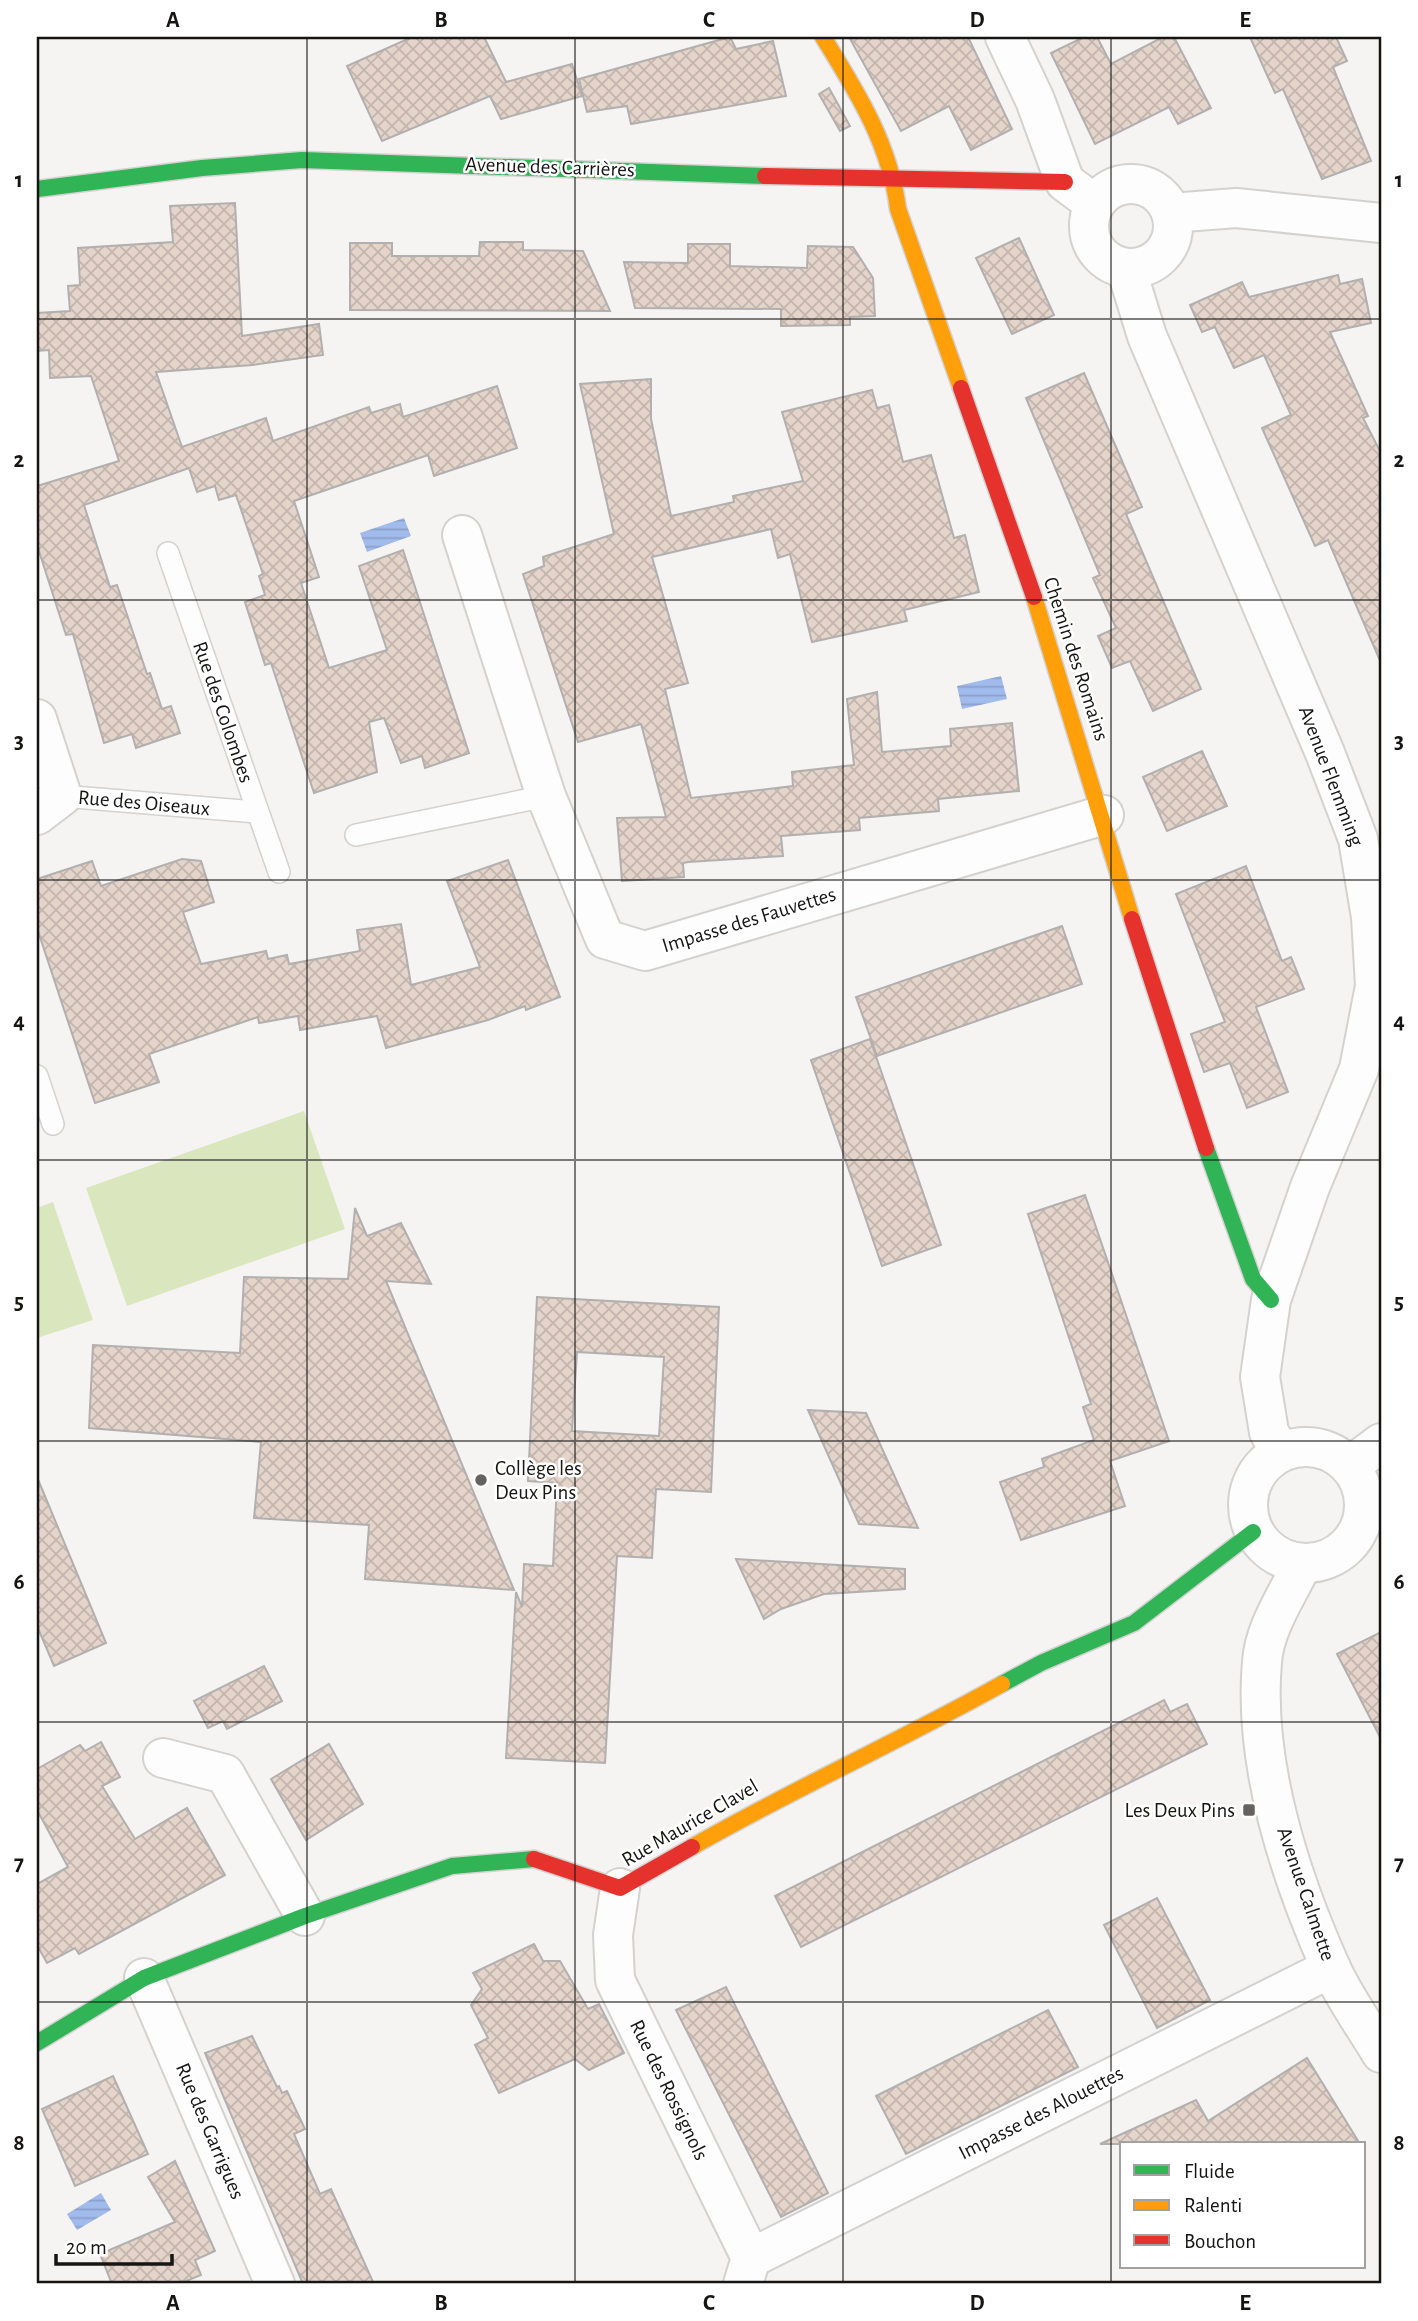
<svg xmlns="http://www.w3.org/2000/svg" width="1418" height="2321" viewBox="0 0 1418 2321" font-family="'Alegreya Sans',sans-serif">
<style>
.garden{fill:#dae7be}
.water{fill:url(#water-rules)}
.building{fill:url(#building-cross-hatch);stroke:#b1b0af;stroke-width:2;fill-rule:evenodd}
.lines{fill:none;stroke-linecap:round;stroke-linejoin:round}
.lane-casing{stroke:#d3d2d0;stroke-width:24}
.street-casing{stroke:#d3d2d0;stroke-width:42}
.fast-casing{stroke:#d3d2d0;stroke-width:19}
.slow-casing{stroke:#d3d2d0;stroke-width:19}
.jam-casing{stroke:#d3d2d0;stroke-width:19}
.lane{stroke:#fefdfd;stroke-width:21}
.street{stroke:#fefdfd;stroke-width:38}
.fast{stroke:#30b455;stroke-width:16}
.slow{stroke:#ff9f0a;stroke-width:16}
.jam{stroke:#e5322d;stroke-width:16}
.grid{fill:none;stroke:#161514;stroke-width:2;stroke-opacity:0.55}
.poi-dot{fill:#646362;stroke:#fff;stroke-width:2.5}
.labels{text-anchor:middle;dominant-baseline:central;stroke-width:5;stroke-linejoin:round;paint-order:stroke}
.street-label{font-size:21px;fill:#161514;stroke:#fff}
.poi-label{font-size:21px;fill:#161514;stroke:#fff;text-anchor:start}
.neatline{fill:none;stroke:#161514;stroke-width:2.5}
.grid-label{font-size:23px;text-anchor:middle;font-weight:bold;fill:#161514}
</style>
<defs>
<pattern id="water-rules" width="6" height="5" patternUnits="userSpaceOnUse" patternTransform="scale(1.75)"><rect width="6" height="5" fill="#a1bbec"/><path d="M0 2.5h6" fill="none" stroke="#8aa0ca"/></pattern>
<pattern id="building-cross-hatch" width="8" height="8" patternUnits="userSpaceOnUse" patternTransform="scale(1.75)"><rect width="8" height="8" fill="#e4d4ca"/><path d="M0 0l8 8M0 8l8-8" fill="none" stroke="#c3b5ad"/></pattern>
</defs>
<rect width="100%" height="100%" fill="#f6f4f2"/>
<g class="garden">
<polygon points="304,1111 345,1229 127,1306 86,1188"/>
<polygon points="53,1202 93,1320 37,1338 37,1208"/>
</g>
<g class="water">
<polygon points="404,518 411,536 367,552 360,533"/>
<polygon points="1001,676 1007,699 962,709 957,686"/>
<polygon points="101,2193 111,2210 77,2230 67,2214"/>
</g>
<g class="building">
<polygon points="412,37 484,37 506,82 572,64 582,96 501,119 490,96 382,141 347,66"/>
<polygon points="730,37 736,49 773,41 786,96 631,124 627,106 587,112 579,79"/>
<polygon points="849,37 968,37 1012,129 971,150 949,106 901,131"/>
<polygon points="1084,37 1097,37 1111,64 1163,37 1174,37 1211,108 1178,124 1169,107 1095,144 1051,53"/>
<polygon points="1250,37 1336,37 1347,61 1333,67 1371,161 1322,179 1283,89 1275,93"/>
<polygon points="829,88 850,126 840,131 819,94"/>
<polygon points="235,203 242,336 319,324 323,355 253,365 156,372 182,447 266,418 273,441 369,407 371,413 400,404 403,417 497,386 517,448 434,476 428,455 294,501 319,577 301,583 329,668 387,650 359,566 403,550 469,753 425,768 422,756 401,763 384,718 369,722 377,772 314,793 271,663 265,665 245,602 265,595 259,576 263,574 236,495 219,500 215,486 197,492 189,468 84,505 110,587 117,585 147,674 150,673 162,709 171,706 180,733 136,748 132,734 104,743 73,634 66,635 37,545 37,486 119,461 91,376 50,378 49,350 37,351 37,313 70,311 68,286 80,285 78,248 173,242 170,206"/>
<polygon points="1019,238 1054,315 1012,334 976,258"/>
<polygon points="480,242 523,242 523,250 583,251 610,311 350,310 350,243 392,243 392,256 479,256"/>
<polygon points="688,244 730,244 730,266 807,268 808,246 853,247 873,278 875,316 850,317 850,325 781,326 781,309 635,308 624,262 688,263"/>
<polygon points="1338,275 1340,284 1362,279 1371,323 1330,332 1368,416 1363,418 1381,453 1381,663 1328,540 1315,546 1262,428 1291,415 1264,355 1234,368 1215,327 1202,332 1190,305 1242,282 1249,297"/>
<polygon points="1084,373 1142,507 1126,514 1201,689 1153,711 1130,661 1112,668 1098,636 1116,628 1093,578 1100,575 1026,398"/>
<polygon points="651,379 651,419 671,516 734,502 733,496 803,481 782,412 872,390 877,408 889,405 903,462 931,455 954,538 965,535 979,592 904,610 907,621 812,642 790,554 778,558 771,529 652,557 688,683 665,689 691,798 793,786 792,772 854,765 847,699 877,692 882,752 951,746 950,729 1012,723 1019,791 938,799 939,811 859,818 860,830 781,836 783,856 688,862 683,863 684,877 622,881 617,818 666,817 641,724 578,742 523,574 544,566 543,557 614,534 580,384"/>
<polygon points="1202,751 1227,806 1167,831 1143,777"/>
<polygon points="182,859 201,861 214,902 183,912 201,964 266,951 268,959 287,955 289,964 360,951 357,930 401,924 411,985 480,967 447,881 508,860 560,997 526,1010 525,1006 488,1020 386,1048 377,1016 300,1030 298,1016 259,1023 258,1017 149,1054 159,1082 95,1103 37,928 37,879 92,861 101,886"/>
<polygon points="1246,866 1282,961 1291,957 1304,989 1256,1007 1288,1092 1247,1108 1230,1063 1204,1072 1191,1034 1225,1022 1176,894"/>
<polygon points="1062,926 1082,984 877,1056 856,997"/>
<polygon points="870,1039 941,1245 882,1266 811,1060"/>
<polygon points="1085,1195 1169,1441 1110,1461 1125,1506 1021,1540 1000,1482 1044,1467 1042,1459 1094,1440 1083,1407 1091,1404 1028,1214"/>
<polygon points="355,1208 367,1236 401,1223 431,1284 386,1281 514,1590 365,1579 369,1525 254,1518 261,1442 89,1428 93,1345 240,1353 244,1277 348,1279"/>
<path d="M537,1297L719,1307L711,1492L656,1489L652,1558L617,1556L605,1763L506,1758L516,1592L522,1607L524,1564L553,1566L557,1483L528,1481ZM577,1352L664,1357L659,1436L572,1431Z"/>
<polygon points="808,1410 866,1413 918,1528 859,1524"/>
<polygon points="37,1477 106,1643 54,1666 37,1626"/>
<polygon points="736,1559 905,1569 905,1589 824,1594 781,1609 764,1619"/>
<polygon points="1381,1632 1381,1739 1337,1654"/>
<polygon points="264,1666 282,1701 227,1729 223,1721 208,1728 194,1701"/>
<polygon points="1164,1700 1170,1712 1187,1704 1207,1744 801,1947 775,1896"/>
<polygon points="101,1742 120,1777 102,1786 135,1839 187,1808 225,1875 79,1954 75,1948 47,1963 37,1945 37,1884 68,1867 37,1810 37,1769 80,1745 85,1751"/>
<polygon points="329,1744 363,1804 306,1840 271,1779"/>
<polygon points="1157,1898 1210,2000 1157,2028 1104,1925"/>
<polygon points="534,1944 543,1961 560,1961 588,2009 599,2004 624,2053 589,2070 575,2059 499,2093 475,2045 488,2038 471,2005 482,1989 473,1973"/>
<polygon points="726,1987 828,2193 781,2217 676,2010"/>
<polygon points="1048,2010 1078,2067 906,2154 876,2096"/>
<polygon points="252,2036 277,2087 279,2086 282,2093 287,2091 305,2129 294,2134 320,2194 331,2189 374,2284 303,2284 205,2053"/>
<polygon points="1307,2058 1360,2144 1100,2144 1196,2100 1208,2121"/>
<polygon points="113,2076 148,2154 75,2186 42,2109"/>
<polygon points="175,2161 215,2251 195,2260 201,2275 179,2284 112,2284 100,2254 175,2222 148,2177"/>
</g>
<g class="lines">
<g class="lane-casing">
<g id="lane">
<polyline points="168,553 279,872"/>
<polyline points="62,796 257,812"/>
<polyline points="356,835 546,796"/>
<polyline points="37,1076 53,1124"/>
</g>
</g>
<g class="street-casing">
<g id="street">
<polyline points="1005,37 1035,100 1065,182 1092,202"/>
<circle cx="1131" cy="226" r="42"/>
<polyline points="1171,213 1236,208 1381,223"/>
<polyline points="1126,268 1147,336 1325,753 1358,839 1371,917 1375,986 1359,1069 1310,1187 1271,1300 1260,1377 1269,1432 1280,1452"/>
<polyline points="462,535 546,796 605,939 645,951 1104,815"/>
<polyline points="37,719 62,796 37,815"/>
<circle cx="1306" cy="1505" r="58"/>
<polyline points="1350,1466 1381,1443"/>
<path d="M1302,1564C1288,1594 1264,1628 1262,1662C1253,1762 1290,1876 1330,1966C1343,1996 1364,2024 1381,2053"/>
<polyline points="163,1758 225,1774 305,1916"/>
<polyline points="620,1888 613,1935 615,1980 751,2258 743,2284"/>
<polyline points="144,1978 275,2284"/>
<polyline points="751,2258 1331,1968"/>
</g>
</g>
<g class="fast-casing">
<g id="fast">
<polyline points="37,189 202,168 302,160 765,176"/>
<polyline points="1206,1148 1253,1279 1271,1300"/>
<polyline points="1002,1684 1041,1663 1134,1623 1253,1532"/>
<polyline points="37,2043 144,1978 305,1916 452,1866 534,1859"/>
</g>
</g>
<g class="slow-casing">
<g id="slow">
<path d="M823,37C857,92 890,144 898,209L961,388"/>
<polyline points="1034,597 1132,919"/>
<path d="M692,1847C793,1789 900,1741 1002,1684"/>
</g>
</g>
<g class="jam-casing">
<g id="jam">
<polyline points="765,176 1065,182"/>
<polyline points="961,388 1034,597"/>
<polyline points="1132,919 1206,1148"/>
<polyline points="534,1859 620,1888 692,1847"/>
</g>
</g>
<use href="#lane" class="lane"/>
<use href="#street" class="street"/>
<use href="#fast" class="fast"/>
<use href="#slow" class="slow"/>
<use href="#jam" class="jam"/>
</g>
<path class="grid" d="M307,37V2284M575,37V2284M843,37V2284M1111,37V2284M37,319H1381M37,600H1381M37,880H1381M37,1160H1381M37,1441H1381M37,1722H1381M37,2002H1381"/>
<g class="poi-dot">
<circle cx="481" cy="1480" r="7"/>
<rect x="1242" y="1803" width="14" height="14" rx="3.5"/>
</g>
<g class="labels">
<g class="street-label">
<text transform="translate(550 167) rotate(2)">Avenue des Carrières</text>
<text transform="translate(1076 659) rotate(72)">Chemin des Romains</text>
<text transform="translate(223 712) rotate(71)">Rue des Colombes</text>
<text transform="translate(1331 776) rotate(69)">Avenue Flemming</text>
<text transform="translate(144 803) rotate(5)">Rue des Oiseaux</text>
<text transform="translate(749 920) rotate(-17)">Impasse des Fauvettes</text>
<text transform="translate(690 1823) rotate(-30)">Rue Maurice Clavel</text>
<text transform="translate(1306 1894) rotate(71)">Avenue Calmette</text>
<text transform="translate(669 2090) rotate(64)">Rue des Rossignols</text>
<text transform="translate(1041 2113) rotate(-27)">Impasse des Alouettes</text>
<text transform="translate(210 2131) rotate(67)">Rue des Garrigues</text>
</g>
<g class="poi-label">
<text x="495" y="1468">Collège les<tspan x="495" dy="24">Deux Pins</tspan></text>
<text x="1235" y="1810" text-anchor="end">Les Deux Pins</text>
</g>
</g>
<rect width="1418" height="2321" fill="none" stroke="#ffffff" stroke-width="77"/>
<rect x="1120" y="2142" width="245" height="126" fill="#ffffff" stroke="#a2a1a1" stroke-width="2"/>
<rect x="1134" y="2165" width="35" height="10" fill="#30b455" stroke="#a2a1a1" stroke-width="2"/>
<text x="1184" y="2178" font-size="21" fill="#161514">Fluide</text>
<rect x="1134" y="2200" width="35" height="10" fill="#ff9f0a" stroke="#a2a1a1" stroke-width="2"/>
<text x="1184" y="2212" font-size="21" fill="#161514">Ralenti</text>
<rect x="1134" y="2235" width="35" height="10" fill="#e5322d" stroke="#a2a1a1" stroke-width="2"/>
<text x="1184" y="2248" font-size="21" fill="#161514">Bouchon</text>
<path d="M56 2254v10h116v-10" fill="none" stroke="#161514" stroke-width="3.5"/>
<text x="66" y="2254" font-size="21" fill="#161514" stroke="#ffffff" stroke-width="5" paint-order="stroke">20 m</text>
<rect x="38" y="38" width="1342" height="2244" class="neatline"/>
<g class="grid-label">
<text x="173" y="27">A</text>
<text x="441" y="27">B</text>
<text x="709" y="27">C</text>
<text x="977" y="27">D</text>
<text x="1245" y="27">E</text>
<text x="19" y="187">1</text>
<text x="1399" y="187">1</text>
<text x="19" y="467">2</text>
<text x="1399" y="467">2</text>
<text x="19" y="748">3</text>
<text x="1399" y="748">3</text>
<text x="19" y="1028">4</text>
<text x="1399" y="1028">4</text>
<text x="19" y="1309">5</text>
<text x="1399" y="1309">5</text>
<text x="19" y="1589">6</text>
<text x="1399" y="1589">6</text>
<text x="19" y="1870">7</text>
<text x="1399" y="1870">7</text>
<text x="19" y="2150">8</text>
<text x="1399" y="2150">8</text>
<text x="173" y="2310">A</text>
<text x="441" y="2310">B</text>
<text x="709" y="2310">C</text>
<text x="977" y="2310">D</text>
<text x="1245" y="2310">E</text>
</g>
</svg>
